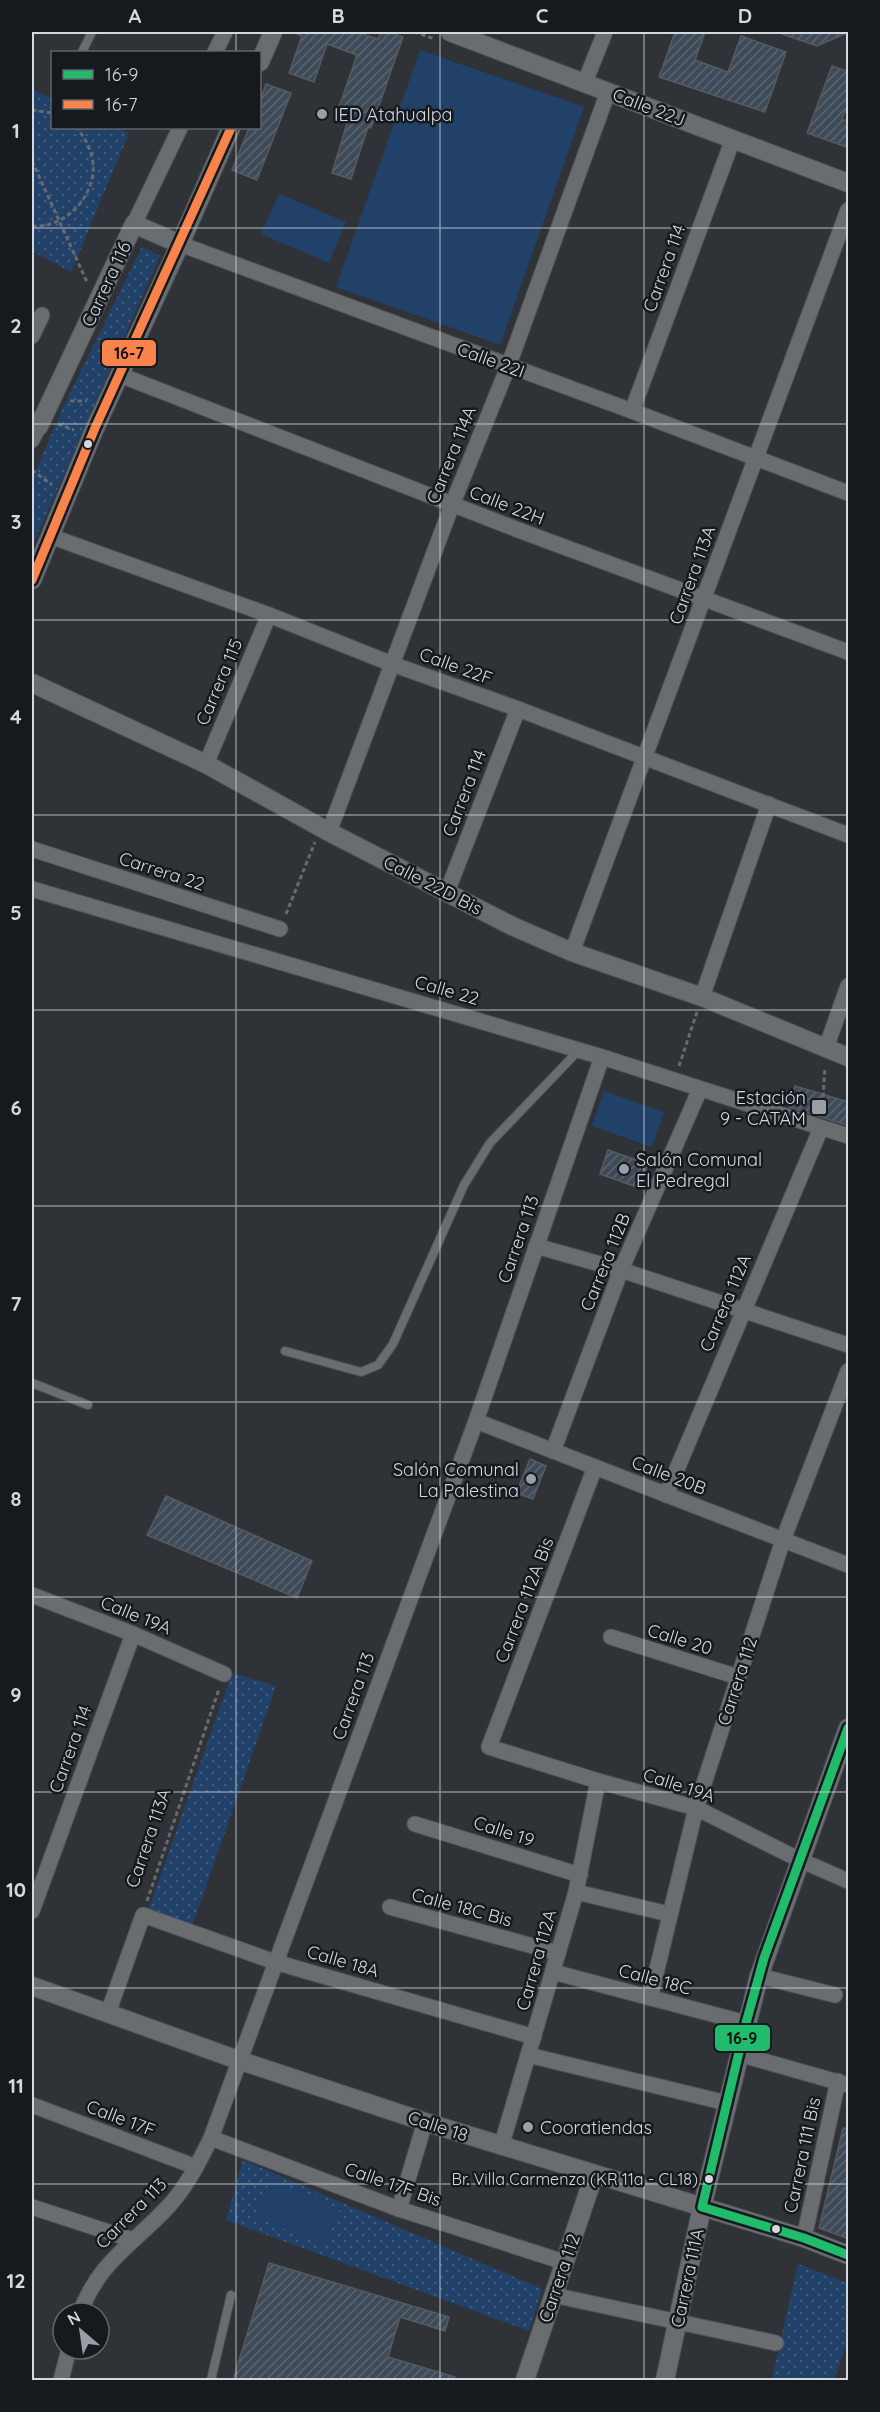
<svg xmlns="http://www.w3.org/2000/svg" width="880" height="2412" viewBox="0 0 880 2412" font-family="Quicksand,sans-serif">
<style>
.green{fill:url(#green-dots)}
.pitch{fill:#214169}
.building{fill:url(#building-hatch);stroke:#565a5e;stroke-width:1.5}
.lines{fill:none;stroke-linecap:round;stroke-linejoin:round}
.service-casing{stroke:#4d5055;stroke-width:10}
.minor-casing{stroke:#4d5055;stroke-width:17}
.tertiary-casing{stroke:#4d5055;stroke-width:20}
.path{stroke:#676a6e;stroke-width:3;stroke-dasharray:4.5 3;stroke-linecap:butt}
.service{stroke:#6a6d70;stroke-width:8}
.minor{stroke:#6a6d70;stroke-width:15}
.tertiary{stroke:#6a6d70;stroke-width:18}
.bus-1-casing{stroke:#16191e;stroke-width:14}
.bus-2-casing{stroke:#16191e;stroke-width:14}
.bus-1{stroke:#20bc6c;stroke-width:9}
.bus-2{stroke:#f8844c;stroke-width:9}
.grid{fill:none;stroke:#d4d9df;stroke-width:1.5;stroke-opacity:0.55}
.poi-dot{fill:#9a9fa5;stroke:#16191e;stroke-width:2}
.bus-dot{fill:#d4d9df;stroke:#16191e;stroke-width:2}
.labels{text-anchor:middle;dominant-baseline:central;stroke-width:5;stroke-linejoin:round;paint-order:stroke}
.bus-label{font-size:16px;fill:#d4d9df;stroke:#16191e;text-anchor:end}
.street-label{font-size:18px;fill:#d4d9df;stroke:#16191e}
.poi-label{font-size:18px;fill:#d4d9df;stroke:#16191e;text-anchor:start}
.line-badge{stroke:#16191e;stroke-width:2}
.pale-badge-label{font-size:16px;text-anchor:middle;font-weight:bold;fill:#111}
.neatline{fill:none;stroke:#d4d9df;stroke-width:2}
.grid-label{font-size:20px;text-anchor:middle;font-weight:bold;fill:#d4d9df}
</style>
<defs>
<pattern id="green-dots" width="8" height="8" patternUnits="userSpaceOnUse" patternTransform="scale(1.5)"><rect width="8" height="8" fill="#214169"/><path d="M2 2h.1M6 6h.1" fill="none" stroke="#405c7e" stroke-width="1.8" stroke-linecap="round"/></pattern>
<pattern id="building-hatch" width="6" height="6" patternUnits="userSpaceOnUse" patternTransform="scale(1.5)"><rect width="6" height="6" fill="#3f4a58"/><path d="M-1 1l2-2M0 6l6-6M5 7l2-2" fill="none" stroke="#5a6470"/></pattern>
</defs>
<rect width="100%" height="100%" fill="#2f3338"/>
<g class="green">
<polygon points="32,89 52,99 52,128 116,128 129,133 71,272 32,251"/>
<polygon points="142,247 160,256 32,547 32,479 63,407"/>
<polygon points="232,1673 276,1686 191,1929 148,1911"/>
<polygon points="243,2160 542,2289 529,2331 226,2220"/>
<polygon points="798,2264 848,2283 848,2339 834,2380 772,2380"/>
</g>
<g class="pitch">
<polygon points="420,50 584,107 500,345 336,287"/>
<polygon points="279,194 346,222 329,263 261,234"/>
<polygon points="604,1091 664,1112 652,1147 592,1126"/>
<polygon points="271,2179 340,2209 324,2246 255,2216"/>
</g>
<g class="building">
<polygon points="297,32 355,32 378,39 381,32 388,32 403,37 371,128 368,127 351,179 332,173 348,120 336,116 357,55 327,44 314,82 289,73 302,36 297,34"/>
<polygon points="675,32 705,32 695,60 728,72 741,36 786,52 765,112 659,77"/>
<polygon points="782,32 849,32 817,46 782,34"/>
<polygon points="832,66 849,72 849,103 842,119 849,122 849,148 807,133"/>
<polygon points="266,84 291,93 257,180 232,170 249,128 260,128 260,101"/>
<polygon points="795,1086 849,1102 849,1126 789,1107"/>
<polygon points="608,1150 648,1164 639,1188 600,1174"/>
<polygon points="530,1459 546,1466 533,1499 516,1493"/>
<polygon points="166,1496 312,1561 297,1598 147,1535"/>
<polygon points="843,2128 849,2129 849,2239 819,2228"/>
<polygon points="269,2263 449,2317 445,2331 400,2317 388,2357 455,2377 454,2380 233,2380"/>
</g>
<g class="lines">
<g class="service-casing">
<g id="service">
<polyline points="82,52 92,32"/>
<polyline points="285,1351 361,1372 378,1365 393,1344 464,1185 490,1143 579,1050"/>
<polyline points="32,1383 88,1405"/>
<polyline points="211,2380 231,2295"/>
</g>
</g>
<g class="minor-casing">
<g id="minor">
<polyline points="215,52 225,32"/>
<polyline points="585,82 605,32"/>
<polyline points="134,224 180,128"/>
<polyline points="180,244 632,411 848,493"/>
<polyline points="32,336 42,315"/>
<polyline points="120,375 521,531 848,652"/>
<polyline points="632,411 733,139"/>
<polyline points="32,440 39,426"/>
<polyline points="50,536 269,615 392,664 518,709 848,835"/>
<polyline points="206,764 269,615"/>
<polyline points="329,832 452,505 508,367 608,92"/>
<polyline points="32,849 280,929"/>
<polyline points="32,889 602,1057 848,1136"/>
<polyline points="447,892 518,709"/>
<polyline points="572,952 848,210"/>
<polyline points="702,997 769,804"/>
<polyline points="826,1048 848,986"/>
<polyline points="536,1246 621,1270 848,1345"/>
<polyline points="476,1421 848,1565"/>
<polyline points="553,1451 621,1270 700,1089"/>
<polyline points="595,1467 489,1747 598,1781 696,1808 800,1860 848,1881"/>
<polyline points="666,1495 821,1128"/>
<polyline points="32,1595 133,1634 224,1674"/>
<polyline points="611,1637 738,1677"/>
<polyline points="415,1824 580,1875"/>
<polyline points="576,1892 669,1914"/>
<polyline points="390,1907 558,1953"/>
<polyline points="32,1911 133,1634"/>
<polyline points="553,1972 746,2023"/>
<polyline points="759,1976 835,1995"/>
<polyline points="650,1998 696,1808 783,1540 848,1371"/>
<polyline points="108,2013 143,1915 275,1962 534,2037"/>
<polyline points="739,2054 848,2085"/>
<polyline points="528,2055 727,2103"/>
<polyline points="32,2105 196,2167"/>
<polyline points="211,2138 399,2209 564,2262"/>
<polyline points="501,2147 576,1892 598,1781"/>
<polyline points="32,2207 133,2240"/>
<polyline points="399,2209 425,2122"/>
<polyline points="804,2238 838,2081"/>
<polyline points="553,2295 776,2343"/>
<path d="M80,2313C98,2264 129,2247 164,2211C185,2190 198,2164 211,2138L476,1421L602,1057"/>
<polyline points="61,2380 69,2349"/>
</g>
</g>
<g class="tertiary-casing">
<g id="tertiary">
<polyline points="450,32 848,183"/>
<polyline points="260,62 273,32"/>
<polyline points="32,422 39,426 134,224 180,244"/>
<polyline points="32,580 95,428 180,244 231,128"/>
<polyline points="32,683 206,764 329,832 512,926 572,952 702,997 848,1057"/>
<polyline points="32,1986 241,2061 425,2122 804,2238 848,2255"/>
<polyline points="525,2380 594,2175"/>
<polyline points="665,2380 702,2207 759,1976 848,1728"/>
</g>
</g>
<g class="path">
<polyline points="414,32 435,39"/>
<polyline points="32,110 52,113"/>
<polyline points="32,161 87,282"/>
<path d="M32,226C67,229 100,192 92,157C89,145 84,137 77,128"/>
<polyline points="70,401 87,401"/>
<polyline points="58,424 74,430"/>
<polyline points="32,470 52,485"/>
<polyline points="286,914 315,842"/>
<polyline points="679,1066 697,1012"/>
<polyline points="822,1112 825,1067"/>
<polyline points="147,1901 219,1689"/>
</g>
<use href="#service" class="service"/>
<use href="#minor" class="minor"/>
<use href="#tertiary" class="tertiary"/>
<g class="bus-1-casing">
<polyline id="bus-1" points="848,1728 764,1958 746,2023 702,2207 804,2238 848,2255"/>
</g>
<g class="bus-2-casing">
<polyline id="bus-2" points="32,580 95,428 231,128"/>
</g>
<use href="#bus-1" class="bus-1"/>
<use href="#bus-2" class="bus-2"/>
</g>
<path class="grid" d="M236,32V52M440,32V2380M644,32V2380M236,128V2380M32,228H848M32,424H848M32,620H848M32,815H848M32,1010H848M32,1206H848M32,1402H848M32,1597H848M32,1792H848M32,1988H848M32,2184H848"/>
<g class="poi-dot">
<circle cx="322" cy="114" r="6"/>
<rect x="811" y="1099" width="16" height="16" rx="3"/>
<circle cx="624" cy="1169" r="6"/>
<circle cx="531" cy="1479" r="6"/>
<circle cx="528" cy="2127" r="6"/>
</g>
<g class="bus-dot">
<circle cx="88" cy="444" r="5"/>
<circle cx="709" cy="2179" r="5"/>
<circle cx="776" cy="2229" r="5"/>
</g>
<g class="labels">
<g class="bus-label">
<text x="698" y="2179">Br. Villa Carmenza (KR 11a - CL18)</text>
</g>
<g class="street-label">
<text transform="translate(649 107) rotate(21)">Calle 22J</text>
<text transform="translate(664 268) rotate(-70)">Carrera 114</text>
<text transform="translate(106 284) rotate(-65)">Carrera 116</text>
<text transform="translate(491 360) rotate(20)">Calle 22I</text>
<text transform="translate(451 455) rotate(-68)">Carrera 114A</text>
<text transform="translate(507 505) rotate(21)">Calle 22H</text>
<text transform="translate(692 575) rotate(-70)">Carrera 113A</text>
<text transform="translate(456 666) rotate(20)">Calle 22F</text>
<text transform="translate(219 682) rotate(-67)">Carrera 115</text>
<text transform="translate(464 793) rotate(-69)">Carrera 114</text>
<text transform="translate(162 871) rotate(18)">Carrera 22</text>
<text transform="translate(433 885) rotate(27)">Calle 22D Bis</text>
<text transform="translate(447 990) rotate(16)">Calle 22</text>
<text transform="translate(518 1239) rotate(-71)">Carrera 113</text>
<text transform="translate(605 1262) rotate(-68)">Carrera 112B</text>
<text transform="translate(725 1303) rotate(-67)">Carrera 112A</text>
<text transform="translate(669 1475) rotate(21)">Calle 20B</text>
<text transform="translate(524 1600) rotate(-69)">Carrera 112A Bis</text>
<text transform="translate(136 1615) rotate(22)">Calle 19A</text>
<text transform="translate(680 1639) rotate(17)">Calle 20</text>
<text transform="translate(737 1681) rotate(-72)">Carrera 112</text>
<text transform="translate(353 1696) rotate(-70)">Carrera 113</text>
<text transform="translate(70 1749) rotate(-70)">Carrera 114</text>
<text transform="translate(679 1785) rotate(18)">Calle 19A</text>
<text transform="translate(504 1831) rotate(18)">Calle 19</text>
<text transform="translate(148 1838) rotate(-71)">Carrera 113A</text>
<text transform="translate(462 1907) rotate(15)">Calle 18C Bis</text>
<text transform="translate(536 1960) rotate(-74)">Carrera 112A</text>
<text transform="translate(343 1961) rotate(16)">Calle 18A</text>
<text transform="translate(655 1979) rotate(15)">Calle 18C</text>
<text transform="translate(121 2118) rotate(21)">Calle 17F</text>
<text transform="translate(438 2126) rotate(18)">Calle 18</text>
<text transform="translate(802 2155) rotate(-78)">Carrera 111 Bis</text>
<text transform="translate(393 2184) rotate(19)">Calle 17F Bis</text>
<text transform="translate(131 2213) rotate(-45)">Carrera 113</text>
<text transform="translate(559 2278) rotate(-71)">Carrera 112</text>
<text transform="translate(687 2278) rotate(-78)">Carrera 111A</text>
</g>
<g class="poi-label">
<text x="334" y="114">IED Atahualpa</text>
<text x="806" y="1097" text-anchor="end">Estación<tspan x="806" dy="21">9 - CATAM</tspan></text>
<text x="636" y="1159">Salón Comunal<tspan x="636" dy="21">El Pedregal</tspan></text>
<text x="519" y="1469" text-anchor="end">Salón Comunal<tspan x="519" dy="21">La Palestina</tspan></text>
<text x="540" y="2127">Cooratiendas</text>
</g>
</g>
<g class="line-badge">
<rect x="101" y="339" width="56" height="28" rx="6" fill="#f8844c"/>
<rect x="714" y="2024" width="57" height="28" rx="6" fill="#20bc6c"/>
</g>
<g class="pale-badge-label">
<text x="129" y="359">16-7</text>
<text x="742" y="2044">16-9</text>
</g>
<rect width="880" height="2412" fill="none" stroke="#16191e" stroke-width="66"/>
<rect x="51" y="51" width="210" height="78" fill="#16191e" stroke="#62666b" stroke-width="1.5"/>
<rect x="63" y="70" width="30" height="9" fill="#20bc6c" stroke="#62666b" stroke-width="1.5"/>
<text x="105" y="81" font-size="18" fill="#d4d9df">16-9</text>
<rect x="63" y="100" width="30" height="9" fill="#f8844c" stroke="#62666b" stroke-width="1.5"/>
<text x="105" y="111" font-size="18" fill="#d4d9df">16-7</text>
<g transform="translate(81 2331) rotate(331)"><circle r="28" fill="#16191e" stroke="#62666b" stroke-width="1.5"/>
<path d="M0-4.5L10 22L0 15L-10 22Z" fill="#9a9fa5"/>
<text y="-9" font-size="16" font-weight="bold" text-anchor="middle" fill="#d4d9df">N</text>
</g>
<rect x="33" y="33" width="814" height="2346" class="neatline"/>
<g class="grid-label">
<text x="135" y="23">A</text>
<text x="338" y="23">B</text>
<text x="542" y="23">C</text>
<text x="745" y="23">D</text>
<text x="16" y="138">1</text>
<text x="16" y="333">2</text>
<text x="16" y="529">3</text>
<text x="16" y="724">4</text>
<text x="16" y="920">5</text>
<text x="16" y="1115">6</text>
<text x="16" y="1311">7</text>
<text x="16" y="1506">8</text>
<text x="16" y="1702">9</text>
<text x="16" y="1897">10</text>
<text x="16" y="2093">11</text>
<text x="16" y="2288">12</text>
</g>
</svg>
